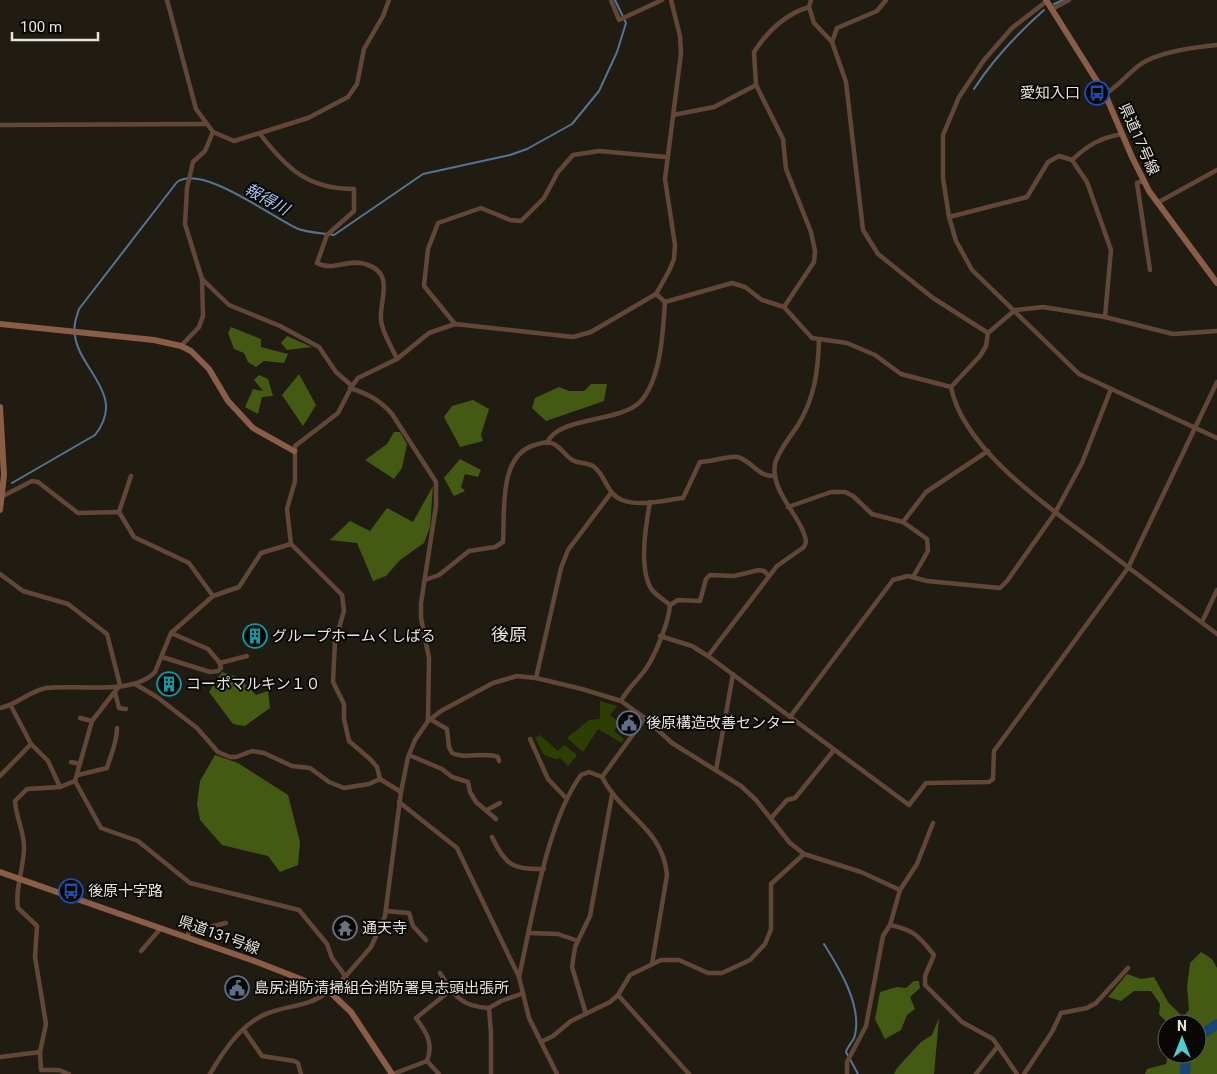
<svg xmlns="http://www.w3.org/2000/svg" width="1217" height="1074" viewBox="0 0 1217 1074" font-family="Roboto,'Noto Sans JP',sans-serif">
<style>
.green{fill:#2d3f00}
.forest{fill:#445a13}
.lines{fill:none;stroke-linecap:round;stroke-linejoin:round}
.stream{stroke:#557495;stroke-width:2}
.river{stroke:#174577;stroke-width:10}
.street{stroke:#624739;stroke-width:4.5}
.secondary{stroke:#8a5d48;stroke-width:6}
.labels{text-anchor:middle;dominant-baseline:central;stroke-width:4;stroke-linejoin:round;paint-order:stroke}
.poi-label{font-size:15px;fill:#e6e3dc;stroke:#090704;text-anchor:start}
.street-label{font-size:15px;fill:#e6e3dc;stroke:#090704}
.water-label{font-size:16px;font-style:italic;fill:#a1c7f5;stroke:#090704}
.quarter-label{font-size:18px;fill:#e6e3dc;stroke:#090704}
</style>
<rect width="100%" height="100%" fill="#211c12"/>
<g class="green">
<polygon points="600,701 617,706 610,715 620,724 614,731 624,739 622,743 598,729 583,752 567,738 589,720 600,719"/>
<polygon points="540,735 558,751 564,745 577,755 568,766 560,758 556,759 544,755 535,738"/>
</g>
<g class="forest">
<polygon points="231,327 261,339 261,347 288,354 284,363 264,361 256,367 248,362 244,353 234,349 228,333"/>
<polygon points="287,336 312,347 287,350 281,343"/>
<polygon points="299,374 316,405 303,426 282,395"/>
<polygon points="259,375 268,379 273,396 262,397 258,414 245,407 253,389 263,391 254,380"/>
<polygon points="591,384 607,384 604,401 546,421 532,408 535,398 559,387 569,391 584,391"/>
<polygon points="473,400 489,409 481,435 483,441 460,447 444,417 452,406"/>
<polygon points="394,432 400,432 407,444 402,468 394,479 365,460 387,444"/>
<polygon points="460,459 481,470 478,477 465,474 461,487 465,491 454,496 444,478"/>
<polygon points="433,486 430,527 424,543 400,560 386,576 373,581 357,543 330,540 350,521 370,531 387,508 413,522"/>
<polygon points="222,672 238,677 256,695 268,691 270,708 245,726 233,724 209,692"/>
<polygon points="215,755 238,763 288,795 300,842 298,865 280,872 268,856 222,845 200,820 197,804 200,781"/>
<polygon points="1201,952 1212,959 1217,968 1217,1074 1145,1074 1147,1069 1166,1064 1168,1054 1197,1054 1197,1024 1168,1024 1159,1014 1160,1004 1151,991 1134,991 1121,1001 1108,997 1127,974 1141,979 1154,977 1168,1002 1183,1017 1189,1010 1187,987 1190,963"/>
<polygon points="914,981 919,981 920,988 910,997 915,1009 907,1015 901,1030 885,1039 875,1019 880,992 897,987 906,988"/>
<polygon points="939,1018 934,1074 894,1074 897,1068 921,1042 932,1035"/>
</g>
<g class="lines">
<g class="stream">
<polyline points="1054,4 1063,0"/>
<path d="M974,89C994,58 1017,34 1044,10"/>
<path d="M12,483L95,435C127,395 80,371 75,336C73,327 76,318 79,309L177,182C202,164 270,216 296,228C307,233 322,233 334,235L423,174L510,155L527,149L572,124L599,91L617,52L626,23L615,0"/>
<path d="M824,944C839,968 862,1005 855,1035C854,1041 848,1045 846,1052L858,1074"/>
</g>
<g class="river">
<polyline points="1197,1038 1217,1024"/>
<polyline points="1185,1074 1186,1054"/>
</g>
<g class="street">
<polyline points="167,0 196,109 213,132 234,141 308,118 348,97 357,84 364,49 383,16 389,0"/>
<polyline points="611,0 619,20 662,0"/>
<polyline points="811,0 809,7 814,23 832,42 846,82 863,230 878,254 933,298 988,333"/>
<polyline points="1047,1 1012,28 984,60 959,97 943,135 943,178 949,217 956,241 972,270 1079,374 1217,438"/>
<polyline points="1052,9 1069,0"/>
<polyline points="832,42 837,28 877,11 886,0"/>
<path d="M1105,94C1119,86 1128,73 1141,64C1159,52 1196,47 1217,45"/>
<polyline points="673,115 714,107 756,85"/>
<polyline points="0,125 207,124"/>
<path d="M260,134C287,169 308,189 354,189V211L327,235L317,263C333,272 349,258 365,264C396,273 379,300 381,320C382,333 392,347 397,359"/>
<path d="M1072,160C1088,145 1100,138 1122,134"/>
<polyline points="1143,181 1137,183 1150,270"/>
<polyline points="1157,203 1217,170"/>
<polyline points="949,217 1027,197 1048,162 1059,156 1072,160 1087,182 1111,250 1105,317"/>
<polyline points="202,279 229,305 280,326 319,347 336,372 352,386"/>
<polyline points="656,294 665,302 732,283 745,287 762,300 784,307 812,338 847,343 875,355 901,374 951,387"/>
<path d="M784,307L814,262L815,251L811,232L786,169L783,139L756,85L754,52C767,32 786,14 809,7"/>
<polyline points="455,324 424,286 428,249 438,223 481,208 510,220 521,221 544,198 558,172 573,155 599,151 666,157"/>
<polyline points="181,346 199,327 203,316 202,279 185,224 187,188 193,162 205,151 213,132"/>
<path d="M951,387C963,450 1050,508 1099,545C1138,575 1177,604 1217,634"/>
<polyline points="951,387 980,356 986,346 988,333 1015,310 1043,307 1105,317 1173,334 1217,331"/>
<path d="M350,388C368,394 380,400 392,414L436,482V506L421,603V618L429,658L428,721"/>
<path d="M547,443C558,416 619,423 640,402C661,380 663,331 665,302"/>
<polyline points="1,497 32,481 38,482 78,513 119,512 134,537 189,563 213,596"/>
<path d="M650,502C646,524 638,570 652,590C656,595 664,600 670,605"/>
<polyline points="788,507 831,492 845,492 853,496 872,514 903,522 927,539 928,551 913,577"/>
<polyline points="119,512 131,476"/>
<polyline points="903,522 926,492 988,451"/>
<path d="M0,574L23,591L68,604L107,634L120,685L92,721L75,781L60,787L27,789L15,801C16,819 25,832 24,850C23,870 15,889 18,908L37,926L35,957L46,1024L40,1052L41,1070H59L69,1074"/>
<path d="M425,580L439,575L469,551L495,547L503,542C505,512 498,455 535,445C542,443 547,441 554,444C561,448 565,455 571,459C577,464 586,462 593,466C606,475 606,494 622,500C640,507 665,500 683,498L700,462C711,462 730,455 738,457C753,462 758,477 775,476"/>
<polyline points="670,605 678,600 700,601 706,579 710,575 734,576 759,570 764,571 769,576"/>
<polyline points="1202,622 1217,590"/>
<polyline points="171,633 208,649 220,663 247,656"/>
<polyline points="660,636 692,646 708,656 909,805 926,783 989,782 993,779 994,751 1128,568 1217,382"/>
<path d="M708,656L777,566L804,547L806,542C803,517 770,493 775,464C778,451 791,436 798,425C815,397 818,371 819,340"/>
<polyline points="162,657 210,672 218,671 221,668 219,662"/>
<polyline points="536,678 561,568 568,550 611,493"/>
<polyline points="135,684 157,697 197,728 218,752 230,757 236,757 252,751 264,753 292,766 310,768 329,782 344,788 369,784 380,779"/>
<polyline points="115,692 119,708 126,709"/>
<path d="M621,701C627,689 637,681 645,670C655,656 669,622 670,605"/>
<polyline points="11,706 31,744 48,761 60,787"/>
<path d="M0,708C17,705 29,691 46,688C76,684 133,696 155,672L171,633L213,596L239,587L261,553L291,544"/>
<polyline points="790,717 893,580 908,576 927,581 1000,588 1007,581 1055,513 1082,463 1111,389"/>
<polyline points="80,718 92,721"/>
<path d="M430,719L447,729L449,747L452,753C466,760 483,751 498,757L499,761"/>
<polyline points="530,739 548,779 566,798"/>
<polyline points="409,755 442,769 452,777 468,782 470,792 476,802 496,819"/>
<polyline points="71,762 80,764"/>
<polyline points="716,770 733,674"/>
<path d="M78,775L107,768C111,754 117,743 117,728"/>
<polyline points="0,776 31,744"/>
<polyline points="602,777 645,718"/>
<polyline points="75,781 101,828 138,841 190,883 299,910 327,944 332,958 346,977"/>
<polyline points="401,792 380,779 377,767 371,760 349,741 344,719 344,704 333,682 335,641 344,611 342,595 291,544 287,509 295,481 295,446 338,413 352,386 358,378 397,359 429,333 455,324 573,337 591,332 656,294 669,271 674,259 675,245 665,179 681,53 680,36 671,0"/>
<polyline points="399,802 457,848 519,977 529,1018 557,1074"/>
<polyline points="487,810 500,803"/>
<polyline points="771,818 787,800 795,798 834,750"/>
<path d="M492,837C505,865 513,870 544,869"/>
<polyline points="386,911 409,913 413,926 426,940"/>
<path d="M890,925C914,930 919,936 934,955L925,976V985L962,1022L993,1039L1017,1074"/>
<polyline points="529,933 558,934 578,941"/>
<polyline points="187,937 189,932 226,923"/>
<polyline points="141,951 161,928"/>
<path d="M440,973C454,995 461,1007 489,1008"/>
<path d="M519,977C532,919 547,821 581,775L589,772L602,777C621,815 663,828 667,875L652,964"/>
<polyline points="331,993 371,947 385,916 401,792 408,757 415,740 428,721 441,711 493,683 517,676 536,678 582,689 621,701 645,718 672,743 741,786 756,800 790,843 804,854 861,872 900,890"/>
<polyline points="618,995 689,1074"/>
<polyline points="586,1014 572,967 575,947 590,916 612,795"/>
<polyline points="244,1030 262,1056 294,1061 298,1063 301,1074"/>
<polyline points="541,1042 553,1036 571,1021 610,1002 618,995 630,975 661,960 679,960 708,973 722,973 750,960 765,944 771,929 771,884 804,854"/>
<polyline points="0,1057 40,1052"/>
<polyline points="427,1061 439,1074"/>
<path d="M210,1074C224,1050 243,1021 271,1012C291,1005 312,1006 328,991"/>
<path d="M393,1074L427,1061C434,1043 426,1032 416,1018L451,990"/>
<polyline points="491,1074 491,1033 489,1008 501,1001 521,994"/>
<polyline points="847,1074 847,1062 866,1026 883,936 890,925 900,890 917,864 933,823"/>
<polyline points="976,1074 998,1046"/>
<polyline points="1024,1074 1052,1032 1061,1013 1087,1008 1096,1003 1128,968"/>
</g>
<g class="secondary">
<polyline points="1046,0 1105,94 1132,157 1149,191 1217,283"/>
<polyline points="0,324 154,340 181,346 191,351 209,369 228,401 253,428 294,451"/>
<polyline points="0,407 4,475 0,510"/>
<polyline points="0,872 257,962 321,987 331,993 351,1012 392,1074"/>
</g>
</g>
<defs>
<g id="bus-ring" transform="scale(1.25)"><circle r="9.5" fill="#090704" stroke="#1a4fb4" stroke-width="1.5"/><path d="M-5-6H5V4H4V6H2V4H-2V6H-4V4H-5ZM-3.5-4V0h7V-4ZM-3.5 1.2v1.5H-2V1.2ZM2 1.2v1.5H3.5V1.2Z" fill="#1a4fb4"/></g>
<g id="building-ring" transform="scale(1.25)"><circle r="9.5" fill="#090704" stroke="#0f9aa8" stroke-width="1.5"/><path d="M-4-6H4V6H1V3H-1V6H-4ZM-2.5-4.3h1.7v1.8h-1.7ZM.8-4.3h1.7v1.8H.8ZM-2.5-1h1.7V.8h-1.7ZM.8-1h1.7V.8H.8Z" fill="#0f9aa8"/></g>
<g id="civic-ring" transform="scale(1.25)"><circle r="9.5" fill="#090704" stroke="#5c6f8a" stroke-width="1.5"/><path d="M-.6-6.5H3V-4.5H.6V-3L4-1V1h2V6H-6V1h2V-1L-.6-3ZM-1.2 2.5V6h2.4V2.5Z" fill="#5c6f8a"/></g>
<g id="temple-ring" transform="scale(1.25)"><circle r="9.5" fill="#090704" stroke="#6b7280" stroke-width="1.5"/><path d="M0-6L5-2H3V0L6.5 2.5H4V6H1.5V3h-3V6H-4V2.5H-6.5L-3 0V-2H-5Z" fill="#6b7280"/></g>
</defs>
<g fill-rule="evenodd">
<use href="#bus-ring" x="1097" y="93"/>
<use href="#building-ring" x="255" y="636"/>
<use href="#building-ring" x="169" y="684"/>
<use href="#civic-ring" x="629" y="723"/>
<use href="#bus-ring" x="71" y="891"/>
<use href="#temple-ring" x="345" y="928"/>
<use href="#civic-ring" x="237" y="988"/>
</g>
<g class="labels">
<g class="poi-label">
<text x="1080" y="93" text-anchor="end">愛知入口</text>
<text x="272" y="636">グループホームくしばる</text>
<text x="186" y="684">コーポマルキン１０</text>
<text x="646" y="723">後原構造改善センター</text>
<text x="88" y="891">後原十字路</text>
<text x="362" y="928">通天寺</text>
<text x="254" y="988">島尻消防清掃組合消防署具志頭出張所</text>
</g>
<g class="street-label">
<text transform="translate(1139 139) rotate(66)">県道17号線</text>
<text transform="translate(219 935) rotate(20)">県道131号線</text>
</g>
<g class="water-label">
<text transform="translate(267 199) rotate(29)">報得川</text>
</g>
<g class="quarter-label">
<text x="509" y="634">後原</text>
</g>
</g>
<g transform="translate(1182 1039)"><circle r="24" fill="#090704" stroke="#615f5a"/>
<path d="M0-4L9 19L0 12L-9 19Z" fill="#51ccd3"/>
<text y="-8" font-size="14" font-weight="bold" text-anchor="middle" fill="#e6e3dc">N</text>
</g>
<path d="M12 32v8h86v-8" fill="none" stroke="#e6e3dc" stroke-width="2.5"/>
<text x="20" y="32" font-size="15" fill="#e6e3dc" stroke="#090704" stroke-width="4" paint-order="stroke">100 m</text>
</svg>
